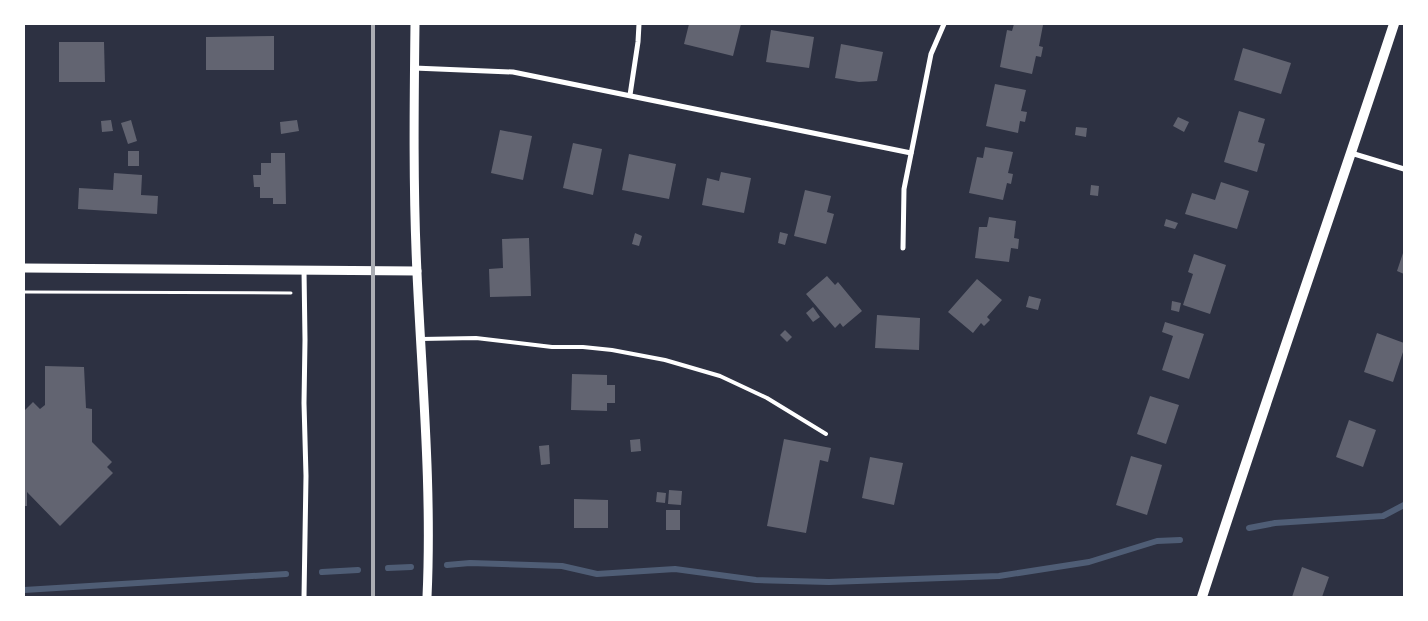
<svg xmlns="http://www.w3.org/2000/svg" width="1428" height="621" viewBox="0 0 1428 621" font-family="'Fira Sans Condensed',sans-serif">
<style>
.lines{fill:none;stroke-linecap:round;stroke-linejoin:round}
.stream{stroke:#4f5d75;stroke-width:6}
.building{fill:#626471}
.path{stroke:#fff;stroke-width:3}
.service{stroke:#fff;stroke-width:4}
.minor{stroke:#fff;stroke-width:5}
.tertiary{stroke:#fff;stroke-width:9}
.secondary{stroke:#fff;stroke-width:10}
.rail{stroke:#abadb3;stroke-width:4}
</style>
<rect width="100%" height="100%" fill="#2d3142"/>
<g class="lines">
<g class="stream">
<polyline points="1249,528 1275,523 1383,516 1404,505"/>
<polyline points="447,565 470,563 562,566 597,574 675,569 756,580 829,582 999,576 1089,562 1157,541 1180,540"/>
<polyline points="388,568 411,567"/>
<polyline points="322,572 358,570"/>
<polyline points="24,590 286,574"/>
</g>
</g>
<g class="building">
<polygon points="689,24 741,24 733,56 684,44"/>
<polygon points="1014,24 1043,25 1039,46 1043,47 1041,57 1036,56 1032,74 1000,67 1007,30 1012,31"/>
<polygon points="771,30 814,37 809,68 766,62"/>
<polygon points="274,36 274,70 206,70 206,37"/>
<polygon points="59,42 104,42 105,82 59,82"/>
<polygon points="841,44 883,52 877,81 859,82 835,78"/>
<polygon points="1243,48 1291,63 1281,94 1234,80"/>
<polygon points="995,84 1026,90 1021,111 1027,112 1025,122 1020,121 1018,133 986,126"/>
<polygon points="1239,111 1265,119 1258,142 1265,144 1257,172 1224,162"/>
<polygon points="1178,117 1189,122 1184,132 1173,126"/>
<polygon points="111,120 113,131 102,132 101,121"/>
<polygon points="131,120 137,141 128,144 121,123"/>
<polygon points="297,120 299,131 281,134 280,122"/>
<polygon points="1076,127 1087,128 1086,137 1075,135"/>
<polygon points="500,130 532,136 523,180 491,173"/>
<polygon points="573,143 602,149 593,195 563,188"/>
<polygon points="985,147 1013,152 1008,173 1013,174 1011,184 1007,183 1003,200 969,193 977,157 983,158"/>
<rect x="128" y="151" width="11" height="15"/>
<polygon points="271,153 285,153 286,204 273,204 273,198 260,198 260,187 254,187 253,175 261,175 261,163 271,163"/>
<polygon points="629,154 676,164 669,199 622,190"/>
<polygon points="721,172 751,178 744,213 702,205 707,178 719,181"/>
<polygon points="114,173 142,175 141,195 158,196 157,214 78,209 79,188 113,190"/>
<polygon points="1221,182 1249,191 1237,229 1185,214 1192,193 1215,200"/>
<polygon points="1091,185 1099,186 1098,196 1090,195"/>
<polygon points="805,190 831,196 827,212 834,214 826,244 794,236"/>
<polygon points="989,217 1016,221 1014,238 1019,239 1018,249 1011,248 1009,262 975,258 979,227 987,227"/>
<polygon points="1166,219 1178,223 1175,229 1164,226"/>
<polygon points="780,232 788,234 785,245 778,243"/>
<polygon points="635,233 642,236 639,246 632,244"/>
<polygon points="529,238 531,296 490,297 489,269 503,268 502,239"/>
<polygon points="1404,250 1404,274 1397,271"/>
<polygon points="1194,254 1226,265 1210,314 1183,305 1193,274 1188,272"/>
<polygon points="827,276 835,285 838,282 862,311 843,327 840,323 835,328 806,294"/>
<polygon points="977,279 1002,300 987,317 990,320 984,326 981,323 973,333 948,312"/>
<polygon points="1029,296 1041,299 1038,310 1026,307"/>
<polygon points="1172,301 1181,303 1179,312 1171,310"/>
<polygon points="813,307 820,317 813,322 806,313"/>
<polygon points="877,315 920,318 919,350 875,348"/>
<polygon points="1165,322 1204,334 1189,379 1162,370 1173,336 1162,332"/>
<polygon points="785,330 792,337 787,342 780,335"/>
<polygon points="1377,333 1404,343 1404,349 1393,382 1364,372"/>
<polygon points="45,366 84,367 86,408 92,409 92,442 112,462 107,467 113,473 60,526 27,492 27,506 24,506 24,411 33,402 40,409 45,405"/>
<polygon points="572,374 607,375 607,385 615,385 615,403 607,403 607,411 571,410"/>
<polygon points="1150,396 1179,405 1166,444 1137,434"/>
<polygon points="1349,420 1376,430 1363,467 1336,457"/>
<polygon points="640,439 641,451 631,452 630,440"/>
<polygon points="784,439 831,448 828,462 820,460 806,533 767,526"/>
<polygon points="549,445 550,464 541,465 539,446"/>
<polygon points="1131,456 1162,465 1147,515 1116,505"/>
<polygon points="870,457 903,463 894,505 862,498"/>
<polygon points="669,490 682,491 681,505 668,504"/>
<polygon points="657,492 666,493 665,503 656,502"/>
<polygon points="574,499 608,500 608,528 574,528"/>
<rect x="666" y="510" width="14" height="20"/>
<polygon points="1302,567 1329,577 1322,597 1292,597"/>
</g>
<g class="lines">
<polyline class="path" points="24,292 291,293"/>
<polyline class="service" points="421,339 476,338 552,347 583,347 612,350 665,360 720,376 767,398 826,434"/>
<g class="minor">
<polyline points="414,68 513,72 911,153"/>
<polyline points="630,95 638,42 639,24"/>
<polyline points="1351,153 1404,169"/>
<polyline points="903,248 904,189 931,54 944,24"/>
<polyline points="304,597 306,476 304,403 305,340 304,270"/>
</g>
<g class="tertiary">
<path d="M415,24C414,107 413,190 417,273C422,381 432,489 427,597"/>
<polyline points="24,268 417,271"/>
</g>
<path class="secondary" d="M1202,597C1264,405 1331,215 1394,24"/>
<polyline class="rail" points="373,597 373,24"/>
</g>
<rect width="1428" height="621" fill="none" stroke="#ffffff" stroke-width="50"/>
</svg>
